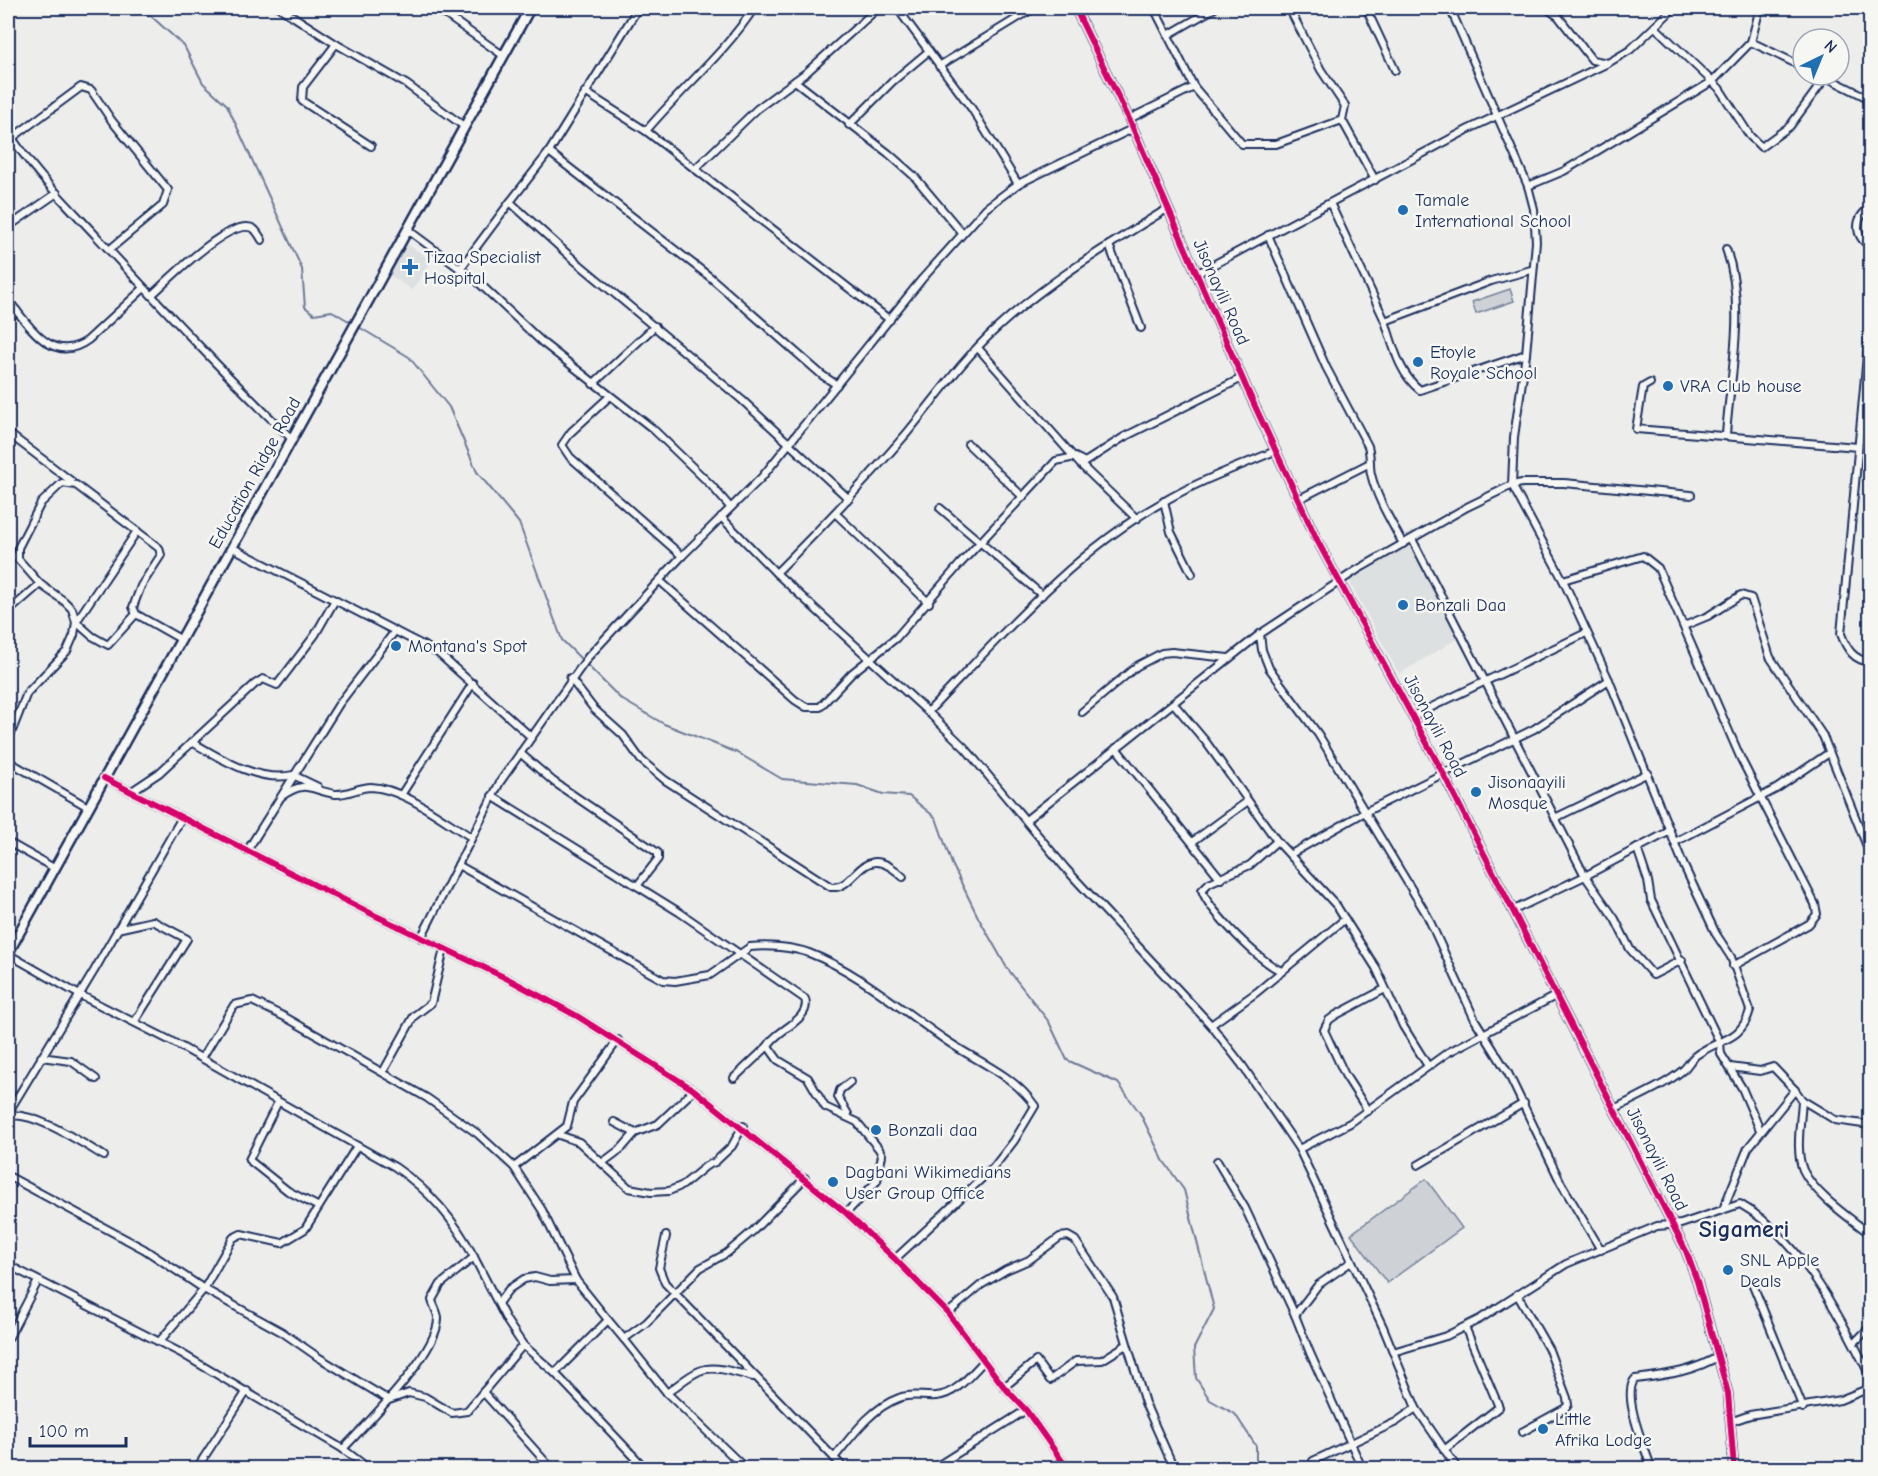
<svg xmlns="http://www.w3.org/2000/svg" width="1878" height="1476" viewBox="0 0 1878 1476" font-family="'Comic Neue',sans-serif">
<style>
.built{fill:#dde0e1}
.green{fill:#ced2d7;stroke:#74809a;stroke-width:1.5}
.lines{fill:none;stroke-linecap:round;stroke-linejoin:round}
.stream{stroke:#6e7a96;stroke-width:2}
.minor-casing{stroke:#1b2f5e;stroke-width:10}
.tertiary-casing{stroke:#1b2f5e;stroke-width:11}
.secondary-casing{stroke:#1b2f5e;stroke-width:13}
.minor{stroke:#f6f6f2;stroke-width:6}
.tertiary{stroke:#f6f6f2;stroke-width:7}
.secondary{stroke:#f6f6f2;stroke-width:8}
.cycleway-casing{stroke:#f6f6f2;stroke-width:10}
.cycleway{stroke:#d6006c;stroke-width:6}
.poi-dot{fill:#1f6fb2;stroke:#f6f6f2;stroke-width:2}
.labels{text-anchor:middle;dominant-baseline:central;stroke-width:5;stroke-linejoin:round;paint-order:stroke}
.poi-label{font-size:18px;fill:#1b2f5e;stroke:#f6f6f2;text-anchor:start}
.street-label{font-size:18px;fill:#1b2f5e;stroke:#f6f6f2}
.district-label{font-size:24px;font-weight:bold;fill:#1b2f5e;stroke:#f6f6f2}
</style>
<rect width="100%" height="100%" fill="#edeeec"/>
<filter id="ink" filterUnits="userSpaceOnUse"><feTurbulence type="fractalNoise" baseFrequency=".0167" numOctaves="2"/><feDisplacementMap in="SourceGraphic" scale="12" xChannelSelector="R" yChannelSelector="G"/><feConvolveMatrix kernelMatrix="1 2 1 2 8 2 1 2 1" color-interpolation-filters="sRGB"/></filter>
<g filter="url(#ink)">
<g class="built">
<polygon points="407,244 432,260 412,290 388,274"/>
<polygon points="1407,546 1412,548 1462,636 1399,674 1349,581"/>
</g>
<g class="green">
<polygon points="1510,289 1514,301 1476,314 1472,302"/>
<polygon points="1426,1179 1462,1228 1387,1283 1351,1234"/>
</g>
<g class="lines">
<polyline class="stream" points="121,8 151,16 184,46 203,83 227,105 302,269 305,307 314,314 332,311 409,357 449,407 477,472 519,523 562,640 621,699 664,724 738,753 782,779 857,785 883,794 909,796 936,818 952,864 978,917 1007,968 1049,1022 1067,1060 1118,1083 1140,1113 1163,1160 1184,1190 1214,1309 1194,1348 1196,1378 1210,1400 1235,1414 1256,1446 1256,1468"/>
<g class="minor-casing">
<g id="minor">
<polyline points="280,8 336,44 406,84 465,127"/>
<polyline points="436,8 504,56"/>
<polyline points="638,8 549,152 510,202 573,259 742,400 849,499"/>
<polyline points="897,8 972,109 1018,184"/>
<polyline points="1289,8 1321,70 1345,106 1342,120 1375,180"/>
<polyline points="1366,8 1395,70"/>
<path d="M1450,8L1528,186L1534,209L1536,242L1526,354L1514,437L1512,485L1563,580L1609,680L1684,866L1716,934L1731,957L1750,1010C1741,1043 1718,1038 1695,1056C1690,1060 1688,1066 1683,1070C1664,1086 1637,1097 1614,1109"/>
<polyline points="1546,8 1558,16 1592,60 1608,63"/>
<polyline points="1655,27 1719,88 1750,136 1761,147 1790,126 1826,77"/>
<polyline points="1168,35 1215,8"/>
<polyline points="1751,42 1803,67"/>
<polyline points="336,44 303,87 302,101 371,146"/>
<polyline points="939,66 1034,8"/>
<polyline points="1822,75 1870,99"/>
<polyline points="795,81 888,153 914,176 962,233"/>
<polyline points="1194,87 1242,144 1276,144 1342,120"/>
<polyline points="585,92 646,131 890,320"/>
<polyline points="1129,119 1194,87 1154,8"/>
<polyline points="849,125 893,81 929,51"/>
<path d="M8,131C31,170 68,205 99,239C162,307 226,376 293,440"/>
<path d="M646,131C681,89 725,53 754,8"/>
<polyline points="8,141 81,87 91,90 112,121 168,190 163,205 109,250"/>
<polyline points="549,152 710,277 822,375 837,385"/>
<polyline points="696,168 757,109 807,72 878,8"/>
<polyline points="1528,186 1564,171 1713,81 1751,42 1760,8"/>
<polyline points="1330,203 1385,321 1491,281 1531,270"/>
<path d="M1870,208C1854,218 1854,236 1870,246"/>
<polyline points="8,227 57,193"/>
<polyline points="408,230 478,282 543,343 653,429 711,485 730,507"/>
<path d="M1268,235L1326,367L1368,446C1371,456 1369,465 1371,474C1377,499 1391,521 1403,544"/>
<polyline points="1109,245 1141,328"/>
<polyline points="460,269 510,202"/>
<polyline points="1196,274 1469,129 1608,63 1630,50 1674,8"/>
<path d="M152,295C168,280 232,215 254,229C257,231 260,237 262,240"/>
<path d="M8,300C30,326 52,366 88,340L144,288"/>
<polyline points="8,319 17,311"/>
<path d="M1385,321C1393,345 1399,374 1420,390L1526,354"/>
<path d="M1870,323L1841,634C1847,650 1854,660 1870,662"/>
<polyline points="978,348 1080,464 1137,519"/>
<polyline points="1650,383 1643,387 1636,429 1858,447"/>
<polyline points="593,384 655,326"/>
<polyline points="609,397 571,432 562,445 570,457 682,556"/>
<polyline points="8,433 71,481"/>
<path d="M1726,435C1730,375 1747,307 1726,249"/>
<polyline points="968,444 1023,497"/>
<polyline points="1299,499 1370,463"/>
<polyline points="1164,501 1171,532 1192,574"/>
<polyline points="940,508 1042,595"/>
<polyline points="835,513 929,603"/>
<path d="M721,517L776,573L928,712C999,638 1073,552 1163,502C1198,481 1238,467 1275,451"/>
<polyline points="1412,539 1585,876 1615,919 1630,949 1653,975 1682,960"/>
<polyline points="233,548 438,653 530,736"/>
<polyline points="8,553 18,559 40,584 64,601 72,609 76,622 74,635 67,651 27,693 8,741"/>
<polyline points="18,559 18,548 41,503 62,483 76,485 159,548 161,555 141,586 133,607 136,614 182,640"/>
<path d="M776,573C821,528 865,482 907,433C936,398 962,360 996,329C1047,282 1107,246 1167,209"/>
<polyline points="1563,580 1643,556 1658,568 1741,759 1815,904 1817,914 1809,924 1733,966"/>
<polyline points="660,581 795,700 806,707 820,707 852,673 896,638 960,564 1056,461 1075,457 1085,462 1124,437 1242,378"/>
<polyline points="8,612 40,584"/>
<polyline points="76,622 137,531"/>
<polyline points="76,622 92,636 108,645 136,614"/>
<polyline points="1684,626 1708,616 1741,595 1751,598 1770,657 1823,736 1870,854"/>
<polyline points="1260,634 1262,650 1269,668 1318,734 1427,915 1475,1020 1508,1073 1561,1183 1601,1250"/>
<path d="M570,678L594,709L623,735L641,760L665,780L831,887C858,890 861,837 903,877"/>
<polyline points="1174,704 1206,742 1277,841 1336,905 1376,968 1403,1026 1428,1066"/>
<polyline points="928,712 966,749 1066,869 1211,1025 1242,1065 1299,1149"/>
<polyline points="1082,712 1137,666 1162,653 1172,652 1228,658"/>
<polyline points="1413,716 1586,633"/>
<path d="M192,742C221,759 259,783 293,775L318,787"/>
<polyline points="1116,748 1221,879"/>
<polyline points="520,753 554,782 658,853 658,859 637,886"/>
<polyline points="8,761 88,807"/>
<polyline points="104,778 374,915 508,979 577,1016 694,1090 846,1213 895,1259 948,1313 1004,1387 1026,1410 1067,1468"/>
<polyline points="132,791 159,773 255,684 263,679 277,685 315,635 335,600"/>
<polyline points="401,795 473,683"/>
<path d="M282,796C306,779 310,790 335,794C347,795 359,787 371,787C403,788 444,821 471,837"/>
<path d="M492,796L679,912L805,999C812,1020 775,1030 768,1046L778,1060L808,1078L825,1107L857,1122L879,1149L882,1155L877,1181L846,1213"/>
<polyline points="1555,818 1648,773"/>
<polyline points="1026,820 1260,634 1357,570 1467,507 1512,485 1522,483 1564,483 1691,495"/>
<path d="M1277,841L1250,865L1209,883L1202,890C1208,910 1263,965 1282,971"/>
<polyline points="8,842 54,868"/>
<polyline points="1192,842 1248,801"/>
<polyline points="1675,842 1776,789 1829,753"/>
<polyline points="1637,848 1648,881 1651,900 1720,1043 1721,1054 1742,1088 1760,1130"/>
<polyline points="247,851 339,704 395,631"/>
<polyline points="1291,854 1365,812 1534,729 1609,680"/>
<path d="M458,865L663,980L675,981L710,975L750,947C767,945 793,947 809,953C859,972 900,1009 944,1039C975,1061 1012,1073 1035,1106L1014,1141L993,1168L895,1259"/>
<polyline points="1514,910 1585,876 1670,831"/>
<polyline points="117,929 153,921 187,939 135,1021"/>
<polyline points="421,938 500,782 588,657 682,556 762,477 922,279 986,208 1018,184 1132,129"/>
<path d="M8,954L78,994L171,1041L395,1167C430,1191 454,1219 474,1257"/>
<polyline points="1211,1025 1257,992 1345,919"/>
<polyline points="41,1057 71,1061 96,1079"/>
<polyline points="202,1058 234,1005 252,1001 285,1017 427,1098 478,1134 514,1167 542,1210 576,1280 608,1320"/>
<polyline points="1730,1067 1760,1071 1773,1067 1795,1090"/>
<polyline points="383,1072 414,1016 431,1003 444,949"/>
<polyline points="734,1078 768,1046"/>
<path d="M1802,1100C1801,1121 1795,1151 1803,1170C1814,1194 1850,1218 1870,1234"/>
<polyline points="278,1102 249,1160 288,1191 317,1206"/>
<polyline points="1368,1111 1345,1075 1324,1030 1329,1020 1336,1015 1385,989"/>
<polyline points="8,1113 94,971 181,819"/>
<polyline points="848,1114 838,1097 840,1090 850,1082"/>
<path d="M8,1116C32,1110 82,1143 104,1156"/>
<polyline points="614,1122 635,1133"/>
<polyline points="559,1135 579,1142 629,1188 651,1192 669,1191 683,1185 706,1166 715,1162 732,1146 743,1126"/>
<polyline points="1217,1161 1245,1208 1295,1315"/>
<polyline points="602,1163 622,1148 635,1133 658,1124 694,1090"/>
<polyline points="1418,1165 1524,1103"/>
<polyline points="514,1167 567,1126 573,1102 618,1040"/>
<polyline points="8,1176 144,1249 204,1289 282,1332 318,1357 389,1400 409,1393 425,1397 452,1413 467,1411 523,1345"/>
<polyline points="1724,1207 1748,1148 1795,1090 1802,1100 1835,1120 1870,1125"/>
<polyline points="666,1236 659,1268 665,1283 844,1468"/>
<polyline points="1351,1262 1318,1285 1295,1315 1310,1353 1362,1468"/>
<polyline points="8,1265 179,1352 343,1449 368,1468"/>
<polyline points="1751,1280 1803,1408"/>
<polyline points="1517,1294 1549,1350 1567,1398 1568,1405 1564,1409 1522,1432"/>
<polyline points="499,1302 509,1289 524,1279 535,1277 550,1281 576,1280"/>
<polyline points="948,1313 981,1285 1006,1270 1029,1260 1060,1237 1068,1236 1075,1240 1113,1297 1145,1403 1174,1468"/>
<polyline points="8,1339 38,1281"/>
<polyline points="624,1339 667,1393 745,1468"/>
<polyline points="159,1342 204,1289 233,1238 241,1234 282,1243 305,1229 357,1146"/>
<polyline points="1854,1343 1870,1327"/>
<path d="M1393,1352L1446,1336L1480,1319L1566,1264L1657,1226L1681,1224L1740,1204C1799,1237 1841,1317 1870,1376"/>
<polyline points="555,1373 645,1468"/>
<polyline points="1004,1387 1036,1361 1050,1380 1076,1361 1102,1360 1126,1345"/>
<polyline points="483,1392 551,1468"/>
<path d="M667,1393C706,1363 705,1364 753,1377"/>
<polyline points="1730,1422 1750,1415 1840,1400 1870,1388"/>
<path d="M343,1449C366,1424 439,1352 438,1318C438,1313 433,1305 432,1300L441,1284L474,1257L507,1321L523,1345L555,1373L608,1320L624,1339L646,1323L700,1268L727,1253L753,1231L805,1178"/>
<polyline points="1444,1450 1499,1407 1465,1327"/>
<path d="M834,1458C851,1437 871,1408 899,1398C911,1393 923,1397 936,1396C956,1395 971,1374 984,1361"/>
<polyline points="1313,1461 1396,1422 1416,1408"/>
<path d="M1651,1467C1645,1448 1621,1395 1635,1379C1664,1375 1693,1372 1719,1356"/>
<polyline points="197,1468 247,1391"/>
<polyline points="934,1468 1026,1410"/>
<polyline points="1457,1468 1416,1408 1383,1327 1299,1149 1350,1123 1447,1053 1557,995"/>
<polyline points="1607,1468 1670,1468"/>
</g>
</g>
<g class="tertiary-casing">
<polyline id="tertiary" points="1075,8 1129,119 1247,389 1318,542 1443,773 1686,1251 1697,1281 1728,1393 1734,1468"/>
</g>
<g class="secondary-casing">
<polyline id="secondary" points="8,953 530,8"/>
</g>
<use href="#minor" class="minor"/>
<use href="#tertiary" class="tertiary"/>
<use href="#secondary" class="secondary"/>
<g class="cycleway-casing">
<g id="cycleway">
<polyline points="1075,8 1129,119 1247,389 1318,542 1443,773 1686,1251 1697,1281 1728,1393 1734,1468"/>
<polyline points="104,778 374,915 508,979 577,1016 694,1090 846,1213 895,1259 948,1313 1004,1387 1026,1410 1067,1468"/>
</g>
</g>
<use href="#cycleway" class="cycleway"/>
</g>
</g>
<g class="poi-dot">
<circle cx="1403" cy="210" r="6"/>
<path d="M407 258h6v6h6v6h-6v6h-6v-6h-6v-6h6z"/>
<circle cx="1418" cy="362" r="6"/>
<circle cx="1668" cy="386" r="6"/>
<circle cx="1403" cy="605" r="6"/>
<circle cx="396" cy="646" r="6"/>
<circle cx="1476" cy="792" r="6"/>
<circle cx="876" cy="1130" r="6"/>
<circle cx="833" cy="1182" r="6"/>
<circle cx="1728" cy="1270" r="6"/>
<circle cx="1543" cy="1429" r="6"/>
</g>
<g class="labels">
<g class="poi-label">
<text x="1415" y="200">Tamale<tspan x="1415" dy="21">International School</tspan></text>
<text x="424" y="257">Tizaa Specialist<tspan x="424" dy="21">Hospital</tspan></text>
<text x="1430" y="352">Etoyle<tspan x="1430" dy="21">Royale School</tspan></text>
<text x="1680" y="386">VRA Club house</text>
<text x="1415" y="605">Bonzali Daa</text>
<text x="408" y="646">Montana's Spot</text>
<text x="1488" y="782">Jisonaayili<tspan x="1488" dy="21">Mosque</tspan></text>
<text x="888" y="1130">Bonzali daa</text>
<text x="845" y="1172">Dagbani Wikimedians<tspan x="845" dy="21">User Group Office</tspan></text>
<text x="1740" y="1260">SNL Apple<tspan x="1740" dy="21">Deals</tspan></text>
<text x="1555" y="1419">Little<tspan x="1555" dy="21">Afrika Lodge</tspan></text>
</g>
<g class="street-label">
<text transform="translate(1221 292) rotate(66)">Jisonayili Road</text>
<text transform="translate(255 473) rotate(-61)">Education Ridge Road</text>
<text transform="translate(1435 726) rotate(62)">Jisonayili Road</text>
<text transform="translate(1657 1159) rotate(63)">Jisonayili Road</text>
</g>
<g class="district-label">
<text x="1744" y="1229">Sigameri</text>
</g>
</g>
<rect width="1878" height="1476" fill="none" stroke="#f6f6f2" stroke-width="30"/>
<rect x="15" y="15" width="1848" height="1446" fill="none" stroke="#1b2f5e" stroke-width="2" filter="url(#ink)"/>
<g transform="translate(1821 57) rotate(43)"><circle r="28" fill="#f6f6f2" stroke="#9ea6b7" stroke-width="1.5"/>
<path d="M0-4.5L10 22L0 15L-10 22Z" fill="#1f6fb2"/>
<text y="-9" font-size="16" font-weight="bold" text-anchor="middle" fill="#1b2f5e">N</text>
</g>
<path d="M30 1437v9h96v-9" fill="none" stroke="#1b2f5e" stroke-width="3"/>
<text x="39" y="1437" font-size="18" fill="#1b2f5e" stroke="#f6f6f2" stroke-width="4.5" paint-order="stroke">100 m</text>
</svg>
